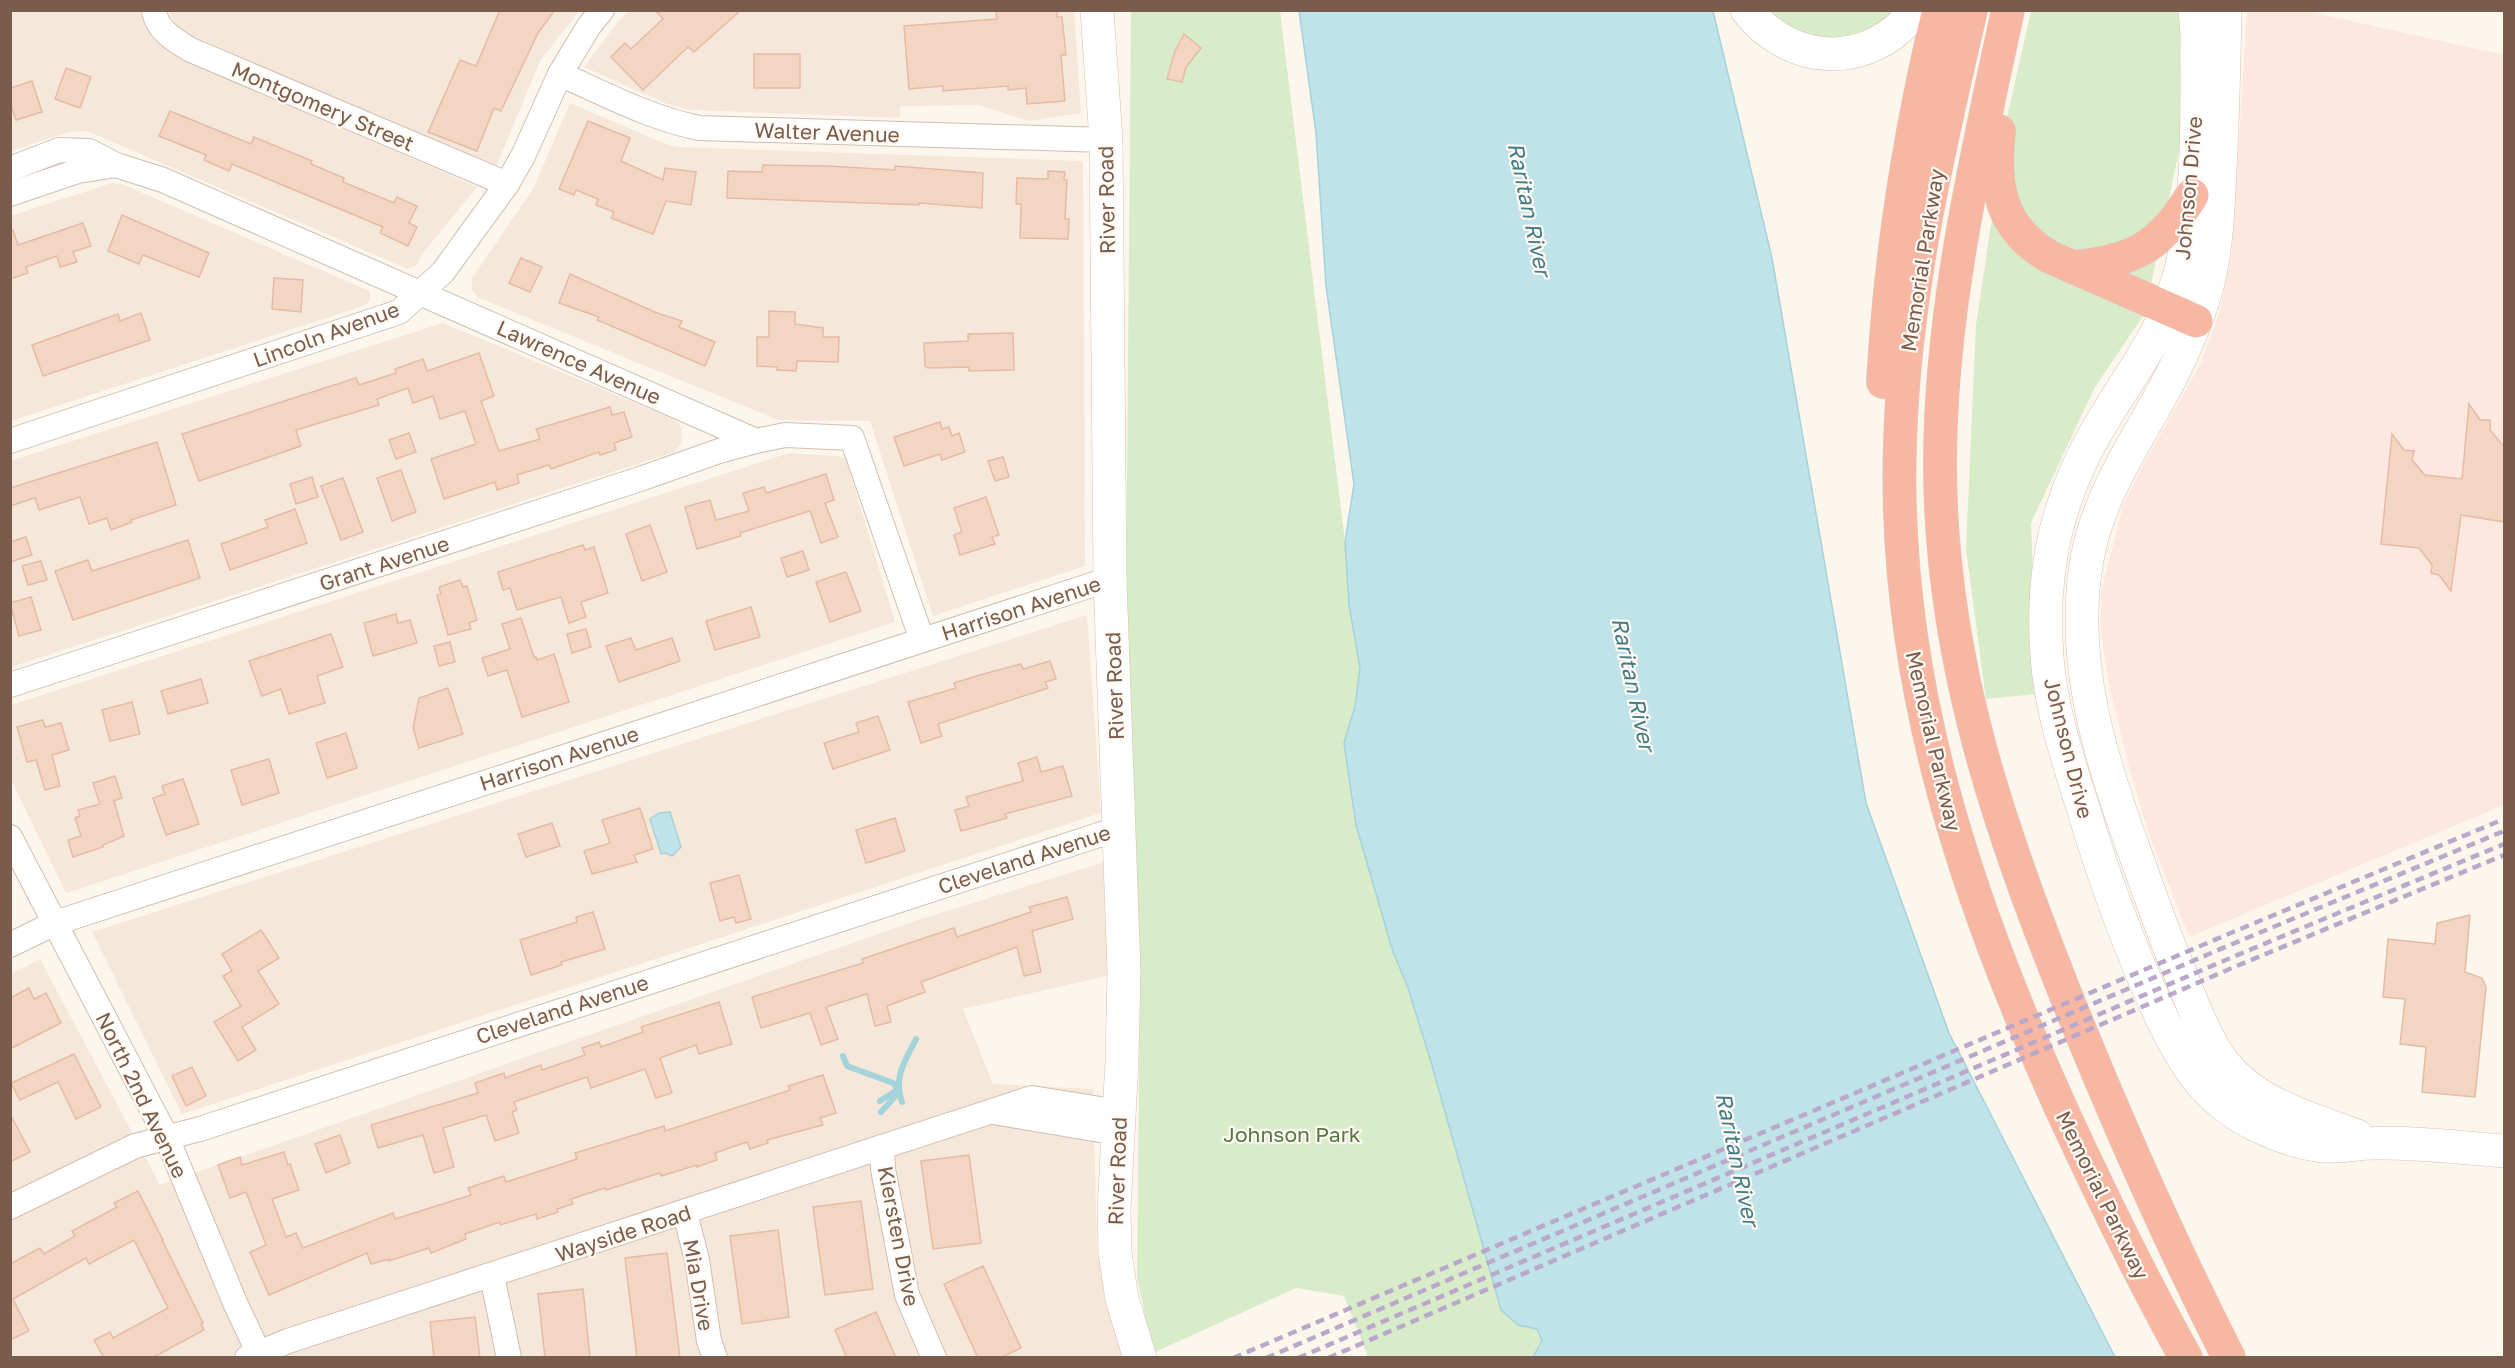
<svg xmlns="http://www.w3.org/2000/svg" width="2515" height="1368" viewBox="0 0 2515 1368" font-family="'Golos Text',sans-serif">
<style>
.residential{fill:#f5e8da}
.commercial{fill:#fde8e0}
.green{fill:#d8ecc9}
.water{fill:#bfe3e8;stroke:#a5d3da;stroke-width:1.5}
.lines{fill:none;stroke-linecap:round;stroke-linejoin:round}
.stream{stroke:#a5d3da;stroke-width:6}
.building{fill:#f3d5c3;stroke:#e6bba3;stroke-width:1.5}
.street-casing{stroke:#d1beb0;stroke-width:26}
.secondary-casing{stroke:#d6c0b0;stroke-width:34}
.highway-casing{stroke:#dad1cd;stroke-width:34}
.street{stroke:#fff;stroke-width:24}
.secondary{stroke:#fff;stroke-width:33}
.highway{stroke:#f7b7a3;stroke-width:33}
.rail{stroke:#b9a8c9;stroke-width:4.5;stroke-dasharray:9 6;stroke-linecap:butt}
.labels{text-anchor:middle;dominant-baseline:central;stroke-width:4.5;stroke-linejoin:round;paint-order:stroke}
.street-label{font-size:21px;fill:#7a5c4d;stroke:#fffaf3}
.park-label{font-size:21px;fill:#537a41;stroke:#fffaf3}
.water-label{font-size:22px;font-style:italic;fill:#437c86;stroke:#fffaf3}
</style>
<rect width="100%" height="100%" fill="#fdf6ec"/>
<g class="residential">
<polygon points="10,11 141,11 150,34 172,54 477,187 423,253 417,265 408,269 87,131 69,132 11,151"/>
<polygon points="168,11 579,11 540,61 496,167 289,80 179,29"/>
<polygon points="630,11 1074,11 1081,113 1029,121 979,105 900,106 900,118 690,110 667,104 584,67 619,20"/>
<polygon points="570,103 668,145 678,147 1083,161 1085,566 933,616 870,421 778,420 477,297 472,289 472,278 533,189"/>
<polygon points="112,183 122,184 367,290 370,292 370,301 363,306 11,421 10,216"/>
<polygon points="443,323 671,418 679,424 682,431 681,443 674,452 11,667 10,461"/>
<polygon points="789,453 839,456 846,459 895,622 66,893 11,780 11,705"/>
<polygon points="1087,615 1101,813 182,1114 92,932"/>
<polygon points="1121,857 1124,972 963,1009 993,1084 1093,1089 1097,1247 1107,1304 1124,1357 11,1358 11,974 40,959 160,1185 921,919"/>
</g>
<polygon class="commercial" points="2247,11 2306,11 2504,55 2504,805 2189,937 2148,831 2129,767 2108,680 2100,624 2102,588 2123,506 2148,456 2200,365 2220,311 2232,252"/>
<g class="green">
<polygon points="1131,11 1280,11 1345,542 1349,605 1360,668 1355,706 1344,743 1356,826 1393,952 1407,985 1431,1062 1462,1175 1518,1325 1537,1329 1542,1341 1533,1357 1368,1357 1344,1296 1296,1288 1153,1353 1137,1278 1140,983 1126,598"/>
<polygon points="1764,11 1906,11 1877,34 1812,41"/>
<polygon points="2031,11 2189,11 2181,141 2145,313 2095,387 2031,523 2037,694 1986,699 1966,549 1976,325 2007,118"/>
</g>
<g class="water">
<polygon points="1299,11 1713,11 1772,258 1866,803 1949,1033 2115,1357 1533,1357 1542,1341 1537,1329 1518,1325 1501,1310 1431,1062 1407,985 1393,952 1356,825 1344,743 1355,706 1360,668 1349,605 1345,542 1354,484 1326,286 1316,133"/>
<polygon points="670,812 681,847 672,856 666,853 661,854 650,819 659,813"/>
</g>
<g class="lines">
<g class="stream">
<polyline points="843,1056 847,1066 893,1083 898,1089"/>
<polyline points="880,1101 897,1090 899,1092"/>
<path d="M902,1102C893,1076 905,1062 916,1039"/>
<polyline points="881,1112 899,1092"/>
</g>
</g>
<g class="building">
<polygon points="500,10 555,10 538,33 501,111 494,108 477,151 428,132 460,60 476,66"/>
<polygon points="655,10 741,10 694,52 688,47 643,90 611,57 625,43 631,49 663,19"/>
<polygon points="996,10 1057,10 1057,17 1062,17 1066,55 1061,55 1065,101 1027,104 1026,88 1008,90 1008,86 943,91 943,86 909,89 904,26 997,19"/>
<polygon points="1184,34 1201,48 1186,67 1182,82 1167,79 1175,51"/>
<rect x="754" y="54" width="46" height="34"/>
<polygon points="66,68 91,77 80,108 55,99"/>
<polygon points="32,81 42,112 16,120 10,103 10,88"/>
<polygon points="170,111 251,144 254,137 312,161 311,164 344,178 343,182 394,203 397,197 417,206 409,223 417,227 408,246 380,233 383,227 232,164 229,171 204,160 206,155 159,136"/>
<polygon points="588,121 630,138 621,161 663,180 665,168 696,172 691,205 666,201 653,234 611,218 614,212 596,205 598,199 576,190 574,195 559,189"/>
<polygon points="763,165 828,166 895,170 895,166 983,173 982,208 919,203 919,205 727,198 728,171 762,172"/>
<polygon points="1048,171 1065,172 1064,180 1067,180 1065,219 1069,219 1068,239 1020,238 1021,204 1016,204 1017,178 1048,179"/>
<polygon points="122,215 209,253 199,277 143,255 139,264 108,251"/>
<polygon points="83,223 91,246 73,252 77,262 60,267 57,256 26,267 28,273 10,279 10,231 13,230 18,245"/>
<polygon points="521,258 542,267 530,292 509,283"/>
<polygon points="570,274 657,313 682,321 679,327 715,342 705,366 597,320 599,317 559,303"/>
<polygon points="274,278 303,280 301,312 272,309"/>
<polygon points="769,311 795,312 795,324 823,328 823,337 839,337 838,362 797,361 796,371 777,370 777,367 757,366 757,337 769,337"/>
<polygon points="141,313 150,340 43,376 32,345 118,314 120,321"/>
<polygon points="1013,333 1014,370 969,371 969,367 928,368 925,366 924,343 968,341 968,334"/>
<polygon points="479,353 494,396 481,401 499,451 540,439 536,429 610,407 612,415 624,412 632,437 614,443 616,450 600,455 599,452 551,469 549,465 517,475 519,483 497,490 495,482 444,499 431,459 476,444 465,411 440,419 433,396 413,403 408,388 377,399 379,405 296,430 301,446 199,481 182,434 356,378 359,385 396,373 395,369 423,359 427,371"/>
<polygon points="2469,404 2480,420 2490,420 2490,430 2505,448 2505,522 2461,515 2451,591 2439,575 2431,573 2432,565 2419,548 2381,544 2392,434 2404,450 2414,451 2412,460 2425,475 2462,479"/>
<polygon points="940,422 942,429 949,427 952,436 959,433 965,452 942,460 940,454 904,466 894,437"/>
<polygon points="409,433 416,452 396,459 389,440"/>
<polygon points="157,442 176,505 131,520 132,522 111,530 107,518 89,524 80,497 39,510 35,498 10,506 10,488"/>
<polygon points="1003,457 1009,477 995,481 988,461"/>
<polygon points="401,470 416,512 392,521 377,478"/>
<polygon points="826,474 834,500 825,503 838,537 821,543 810,511 740,533 741,536 697,549 685,507 710,500 716,520 749,511 743,493 764,487 766,493"/>
<polygon points="312,477 318,497 296,504 290,484"/>
<polygon points="343,478 363,532 341,540 321,486"/>
<polygon points="986,497 999,535 992,537 995,544 960,555 954,535 962,532 954,508"/>
<polygon points="295,509 307,543 230,570 221,544 268,527 265,520"/>
<polygon points="650,525 667,572 642,581 626,534"/>
<polygon points="26,537 32,555 10,562 10,542"/>
<polygon points="188,540 200,578 73,620 55,571 88,560 92,571"/>
<polygon points="583,545 585,550 594,547 608,593 581,602 586,617 569,623 561,597 517,610 510,588 503,590 498,572"/>
<polygon points="803,551 809,570 787,577 781,558"/>
<polygon points="41,561 47,580 28,585 22,566"/>
<polygon points="846,572 861,611 830,622 816,582"/>
<polygon points="460,580 463,587 467,586 477,620 469,623 471,629 448,635 437,595 441,594 439,587"/>
<polygon points="31,597 41,630 19,636 10,603"/>
<polygon points="751,607 760,637 715,650 706,621"/>
<polygon points="396,614 398,623 410,620 417,643 373,656 364,623"/>
<polygon points="521,618 534,657 536,657 537,660 554,654 569,702 522,717 507,670 488,676 482,658 510,649 502,624"/>
<polygon points="586,629 591,647 572,653 567,634"/>
<polygon points="331,634 343,667 317,676 325,703 289,714 281,689 262,696 249,661"/>
<polygon points="631,638 636,650 672,638 680,661 619,682 606,646"/>
<polygon points="450,642 455,662 439,666 434,646"/>
<polygon points="1050,661 1056,679 1045,682 1048,688 938,724 942,736 921,743 908,702 956,688 954,683 980,675 1021,664 1023,669"/>
<polygon points="201,679 208,703 168,714 161,691"/>
<polygon points="448,688 463,734 419,748 413,728 419,698"/>
<polygon points="132,702 140,734 110,741 102,710"/>
<polygon points="878,716 890,750 833,769 824,743 859,732 856,723"/>
<polygon points="43,720 45,727 61,723 69,750 52,755 60,786 45,790 36,760 27,762 17,727"/>
<polygon points="346,733 357,768 327,778 316,743"/>
<polygon points="1037,757 1041,772 1063,766 1072,796 1005,814 1007,818 961,831 955,810 969,806 966,797 1023,781 1018,763"/>
<polygon points="269,759 279,793 242,805 231,770"/>
<polygon points="115,776 122,798 114,801 124,836 103,845 103,847 73,857 68,840 81,836 75,818 80,816 78,810 100,804 93,783"/>
<polygon points="183,779 199,824 166,835 153,798 165,794 162,786"/>
<polygon points="640,808 653,849 634,855 637,862 592,874 584,851 610,843 602,820"/>
<polygon points="895,818 905,851 866,863 856,830"/>
<polygon points="552,823 560,846 526,857 518,834"/>
<polygon points="739,875 751,919 736,923 734,917 720,921 710,883"/>
<polygon points="1067,897 1073,919 1032,931 1041,972 1024,976 1017,947 921,982 925,992 887,1006 891,1022 875,1026 867,994 826,1007 838,1039 821,1045 810,1013 761,1028 752,997 863,963 862,959 954,928 957,937 1031,912 1029,907"/>
<polygon points="593,912 605,949 561,962 562,965 531,975 520,940 577,922 576,917"/>
<polygon points="2470,915 2465,972 2482,978 2486,987 2475,1097 2422,1092 2426,1047 2400,1044 2405,999 2383,997 2388,939 2435,944 2437,923"/>
<polygon points="261,930 279,958 258,971 279,1004 242,1027 256,1050 238,1061 214,1022 241,1006 223,976 232,971 222,954"/>
<polygon points="29,988 34,999 46,993 61,1023 10,1049 10,998"/>
<polygon points="719,1002 732,1044 699,1054 696,1045 660,1058 672,1093 656,1098 645,1069 591,1088 587,1077 514,1102 517,1110 512,1112 519,1133 495,1141 486,1115 443,1128 454,1167 434,1173 423,1135 378,1148 371,1125 478,1093 475,1083 504,1073 505,1078 541,1065 542,1070 585,1055 582,1048 599,1042 601,1047 643,1032 641,1027"/>
<polygon points="74,1054 101,1107 76,1119 58,1082 20,1100 11,1083"/>
<polygon points="192,1067 206,1096 186,1106 172,1076"/>
<polygon points="823,1075 836,1113 820,1118 823,1125 767,1140 768,1143 750,1149 747,1142 715,1153 717,1160 697,1167 697,1165 661,1176 660,1173 606,1190 605,1188 571,1199 573,1204 557,1209 558,1212 537,1219 536,1214 500,1225 500,1222 465,1234 466,1239 431,1253 429,1248 389,1261 389,1259 371,1264 367,1253 269,1295 250,1252 266,1245 246,1192 230,1198 218,1165 240,1157 242,1165 284,1152 288,1165 290,1164 299,1190 272,1199 286,1237 296,1233 303,1248 393,1213 395,1219 471,1195 468,1188 504,1176 506,1182 577,1159 575,1153 664,1126 665,1131 790,1090 788,1086"/>
<polygon points="10,1114 30,1152 10,1162"/>
<polygon points="340,1135 350,1163 326,1173 315,1144"/>
<polygon points="969,1155 981,1243 933,1249 921,1161"/>
<polygon points="138,1191 163,1240 162,1240 203,1323 201,1324 204,1330 152,1358 104,1358 94,1340 110,1332 113,1338 168,1308 134,1240 89,1264 86,1258 13,1299 29,1331 10,1340 10,1264 40,1248 44,1254 75,1236 72,1231 117,1207 114,1203"/>
<polygon points="861,1201 873,1289 825,1295 813,1207"/>
<polygon points="778,1230 789,1317 742,1324 730,1236"/>
<polygon points="667,1253 680,1358 637,1358 625,1258"/>
<polygon points="983,1266 1021,1348 1000,1358 978,1358 944,1284"/>
<polygon points="583,1289 590,1358 545,1358 538,1294"/>
<polygon points="876,1312 896,1358 847,1358 835,1330"/>
<polygon points="475,1317 480,1358 434,1358 430,1322"/>
</g>
<g class="lines">
<g class="street-casing">
<g id="street">
<path d="M154,10C156,30 176,41 191,50L507,184"/>
<path d="M560,74C605,94 650,118 699,128L1106,140"/>
<polyline points="10,169 59,150 89,151 116,165 163,180 756,441 785,435 852,438 922,640"/>
<polyline points="10,194 78,171 116,165"/>
<polyline points="10,441 399,312 443,272 507,184 523,156 560,74 589,26 602,10"/>
<polyline points="10,685 643,478 719,451 756,441"/>
<polyline points="10,837 167,1138 236,1305 261,1358"/>
<polyline points="10,945 55,923 1110,579"/>
<polyline points="993,1112 1118,1133"/>
<polyline points="882,1147 883,1169 907,1295 934,1358"/>
<polyline points="10,1207 135,1146 200,1129 1120,828"/>
<polyline points="685,1213 697,1260 709,1341 715,1358"/>
<polyline points="492,1276 509,1358"/>
<polyline points="247,1358 288,1341 1032,1098 1119,1112"/>
</g>
</g>
<g class="secondary-casing">
<g id="secondary">
<polyline points="1097,10 1106,140 1110,579 1124,972 1122,1060 1114,1210 1115,1253 1122,1299 1140,1358"/>
<path d="M1747,10C1791,67 1872,70 1915,10"/>
<path d="M2195,10L2197,33C2196,124 2203,225 2167,311C2149,353 2121,389 2098,429C2078,462 2064,498 2055,535C2046,574 2044,617 2047,657C2051,710 2068,760 2084,811C2102,871 2123,930 2148,987C2161,1018 2175,1048 2195,1075C2210,1096 2234,1114 2256,1125C2277,1135 2302,1144 2325,1146C2341,1147 2359,1143 2375,1143C2418,1142 2462,1148 2504,1151"/>
<path d="M2225,10C2224,63 2223,116 2220,169C2218,217 2216,267 2199,312C2188,342 2175,371 2159,399C2130,451 2098,499 2087,559C2069,661 2101,761 2136,856C2149,892 2161,927 2176,963C2188,992 2205,1041 2225,1065C2259,1106 2310,1118 2357,1136"/>
</g>
</g>
<g class="highway-casing">
<g id="highway">
<path d="M1971,10C1938,152 1904,297 1900,443C1892,681 1967,903 2065,1117C2103,1199 2142,1279 2186,1358"/>
<path d="M2008,10C1976,159 1940,311 1940,464C1940,657 1998,826 2069,1003C2118,1124 2170,1242 2229,1358"/>
<path d="M1999,131C1993,184 1999,228 2050,257L2196,321"/>
<path d="M2072,267C2132,262 2161,247 2192,195"/>
<path d="M1883,382C1890,256 1909,133 1939,10"/>
</g>
</g>
<use href="#street" class="street"/>
<use href="#secondary" class="secondary"/>
<use href="#highway" class="highway"/>
<g class="rail">
<polyline points="1233,1358 2226,935 2504,819"/>
<polyline points="1266,1358 2230,945 2504,831"/>
<polyline points="1298,1358 2235,956 2504,844"/>
<polyline points="1328,1358 2239,965 2504,855"/>
</g>
</g>
<g class="labels">
<g class="street-label">
<text transform="translate(323 106) rotate(23)">Montgomery Street</text>
<text transform="translate(827 132) rotate(2)">Walter Avenue</text>
<text transform="translate(2188 188) rotate(-85)">Johnson Drive</text>
<text transform="translate(1106 200) rotate(-91)">River Road</text>
<text transform="translate(1922 260) rotate(-81)">Memorial Parkway</text>
<text transform="translate(326 334) rotate(-20)">Lincoln Avenue</text>
<text transform="translate(579 362) rotate(24)">Lawrence Avenue</text>
<text transform="translate(384 563) rotate(-18)">Grant Avenue</text>
<text transform="translate(1021 608) rotate(-18)">Harrison Avenue</text>
<text transform="translate(1114 686) rotate(-92)">River Road</text>
<text transform="translate(1934 741) rotate(77)">Memorial Parkway</text>
<text transform="translate(2069 748) rotate(76)">Johnson Drive</text>
<text transform="translate(559 758) rotate(-18)">Harrison Avenue</text>
<text transform="translate(1024 859) rotate(-18)">Cleveland Avenue</text>
<text transform="translate(562 1009) rotate(-18)">Cleveland Avenue</text>
<text transform="translate(142 1095) rotate(64)">North 2nd Avenue</text>
<text transform="translate(1117 1171) rotate(-88)">River Road</text>
<text transform="translate(2103 1195) rotate(64)">Memorial Parkway</text>
<text transform="translate(623 1233) rotate(-18)">Wayside Road</text>
<text transform="translate(899 1236) rotate(79)">Kiersten Drive</text>
<text transform="translate(699 1285) rotate(80)">Mia Drive</text>
</g>
<g class="park-label">
<text x="1292" y="1134">Johnson Park</text>
</g>
<g class="water-label">
<text transform="translate(1530 209) rotate(78)">Raritan River</text>
<text transform="translate(1634 684) rotate(78)">Raritan River</text>
<text transform="translate(1738 1159) rotate(78)">Raritan River</text>
</g>
</g>
<rect width="2515" height="1368" fill="none" stroke="#7a5c4d" stroke-width="24"/>
</svg>
